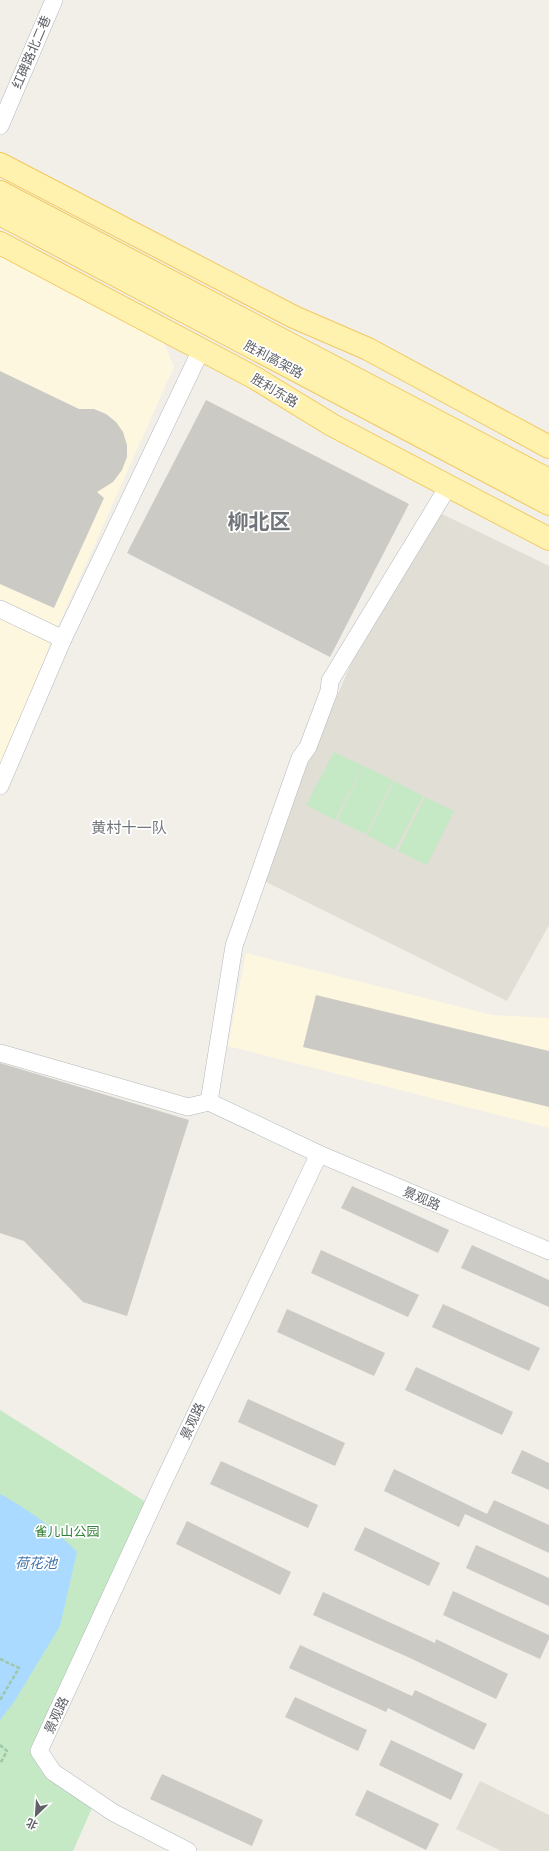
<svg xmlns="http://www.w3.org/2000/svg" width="549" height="1851" viewBox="0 0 549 1851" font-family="Cabin,'Noto Sans SC',sans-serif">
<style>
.commercial{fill:#fef7e0}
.education{fill:#e1ded6}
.green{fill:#c5e8c5}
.water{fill:#aadaff}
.building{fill:#cccac5}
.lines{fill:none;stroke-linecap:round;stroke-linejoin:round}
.minor-casing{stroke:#b5b8bc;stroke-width:18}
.major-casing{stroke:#f2c960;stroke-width:24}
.path{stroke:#9cc7a9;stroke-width:2.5;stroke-dasharray:4 2;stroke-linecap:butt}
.minor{stroke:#fff;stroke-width:17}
.major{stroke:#fff2af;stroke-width:22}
.labels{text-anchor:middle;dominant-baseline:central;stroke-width:3.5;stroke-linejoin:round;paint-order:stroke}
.street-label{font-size:13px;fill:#5f6368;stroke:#fff}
.park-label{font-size:13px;fill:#348238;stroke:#fff}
.water-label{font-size:14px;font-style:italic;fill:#4174aa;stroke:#fff}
.quarter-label{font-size:15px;fill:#70757a;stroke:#fff}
.town-label{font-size:21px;font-weight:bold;fill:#70757a;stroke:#fff}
</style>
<rect width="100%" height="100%" fill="#f1efe8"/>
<g class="commercial">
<polygon points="0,256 162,338 174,367 51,642 0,776"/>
<polygon points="246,953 492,1015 549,1018 549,1128 228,1046"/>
</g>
<g class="education">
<polygon points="438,512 549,566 549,925 507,1001 258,878 370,620"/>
<polygon points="480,1781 549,1815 549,1851 501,1851 456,1829"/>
</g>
<g class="green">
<polygon points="334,752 363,766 335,820 306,805"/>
<polygon points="364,766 393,780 366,834 337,820"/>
<polygon points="394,781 423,796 395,850 367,835"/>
<polygon points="425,797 454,811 427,865 398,851"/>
<polygon points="0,1410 152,1506 39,1751 95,1801 73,1851 0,1851"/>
</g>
<path class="water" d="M0,1494C31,1511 52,1527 77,1552L60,1626L14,1702L0,1720Z"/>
<g class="building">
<polygon points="0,371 79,409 94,409 106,414 116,422 123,432 127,445 127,457 122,470 113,482 97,492 104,498 54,608 0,584"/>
<polygon points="206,400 409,504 330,657 127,553"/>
<polygon points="316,995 549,1051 549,1107 303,1047"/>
<polygon points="0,1063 189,1120 127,1316 83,1302 24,1241 0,1233"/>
<polygon points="352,1186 449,1230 438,1253 341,1208"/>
<polygon points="472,1245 549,1280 549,1307 461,1268"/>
<polygon points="321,1250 419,1295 408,1317 311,1273"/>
<polygon points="443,1304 540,1348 529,1371 432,1327"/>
<polygon points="287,1309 385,1353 374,1376 277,1332"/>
<polygon points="416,1367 513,1412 502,1435 405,1390"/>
<polygon points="248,1399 345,1443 335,1466 238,1422"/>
<polygon points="522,1450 549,1463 549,1490 511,1473"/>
<polygon points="221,1461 318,1505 308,1528 210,1484"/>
<polygon points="394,1469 487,1514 494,1500 549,1525 549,1553 465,1514 459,1527 384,1491"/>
<polygon points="187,1521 291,1572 280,1595 176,1544"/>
<polygon points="365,1527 440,1563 429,1586 354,1550"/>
<polygon points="476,1545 549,1578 549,1606 466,1568"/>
<polygon points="453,1591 549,1635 549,1639 540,1659 443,1615"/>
<polygon points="323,1592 435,1643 436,1639 508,1674 496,1699 410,1658 313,1615"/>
<polygon points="300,1645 412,1696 415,1690 487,1724 474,1750 388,1708 386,1712 289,1668"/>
<polygon points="295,1697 367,1730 358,1751 285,1717"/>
<polygon points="391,1740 463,1774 451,1800 379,1765"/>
<polygon points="162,1774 263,1820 252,1846 150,1799"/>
<polygon points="367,1790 439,1824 426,1850 355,1815"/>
</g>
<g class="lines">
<g class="minor-casing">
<g id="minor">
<polyline points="0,126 54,0"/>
<polyline points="0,609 63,639"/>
<polyline points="0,786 63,639 201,350"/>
<polyline points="0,1053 188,1107 209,1102 319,1154"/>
<polyline points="209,1102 234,946 300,758 308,747 329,691 330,681 449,485"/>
<polyline points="188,1851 114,1813 53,1772 39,1751 161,1487 319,1154 549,1251"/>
</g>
</g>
<g class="major-casing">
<g id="major">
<polyline points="0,164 294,317 368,349 549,447"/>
<polyline points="0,192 549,480"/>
<polyline points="0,214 549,504"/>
<polyline points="0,243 255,378 332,425 549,539"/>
</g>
</g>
<g class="path">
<polyline points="0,1659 19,1668 0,1700"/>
<polyline points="0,1745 7,1751 0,1764"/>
</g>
<use href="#minor" class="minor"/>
<use href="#major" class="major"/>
</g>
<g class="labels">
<g class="street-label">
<text transform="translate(31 52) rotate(-67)">红碑路北二巷</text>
<text transform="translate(274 359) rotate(28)">胜利高架路</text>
<text transform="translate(275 390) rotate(31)">胜利东路</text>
<text transform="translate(422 1198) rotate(23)">景观路</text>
<text transform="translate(192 1421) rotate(-65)">景观路</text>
<text transform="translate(56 1715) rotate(-65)">景观路</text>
</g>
<g class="park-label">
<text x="67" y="1531">雀儿山公园</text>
</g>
<g class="water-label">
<text x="36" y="1563">荷花池</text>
</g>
<g class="quarter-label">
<text x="129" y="828">黄村十一队</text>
</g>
<g class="town-label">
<text x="259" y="521">柳北区</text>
</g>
</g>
<g transform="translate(36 1815) rotate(205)" stroke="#ffffff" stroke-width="3" paint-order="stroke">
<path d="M0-3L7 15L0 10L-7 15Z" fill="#5f6368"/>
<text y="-6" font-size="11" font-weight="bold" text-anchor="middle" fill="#5f6368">北</text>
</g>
</svg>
